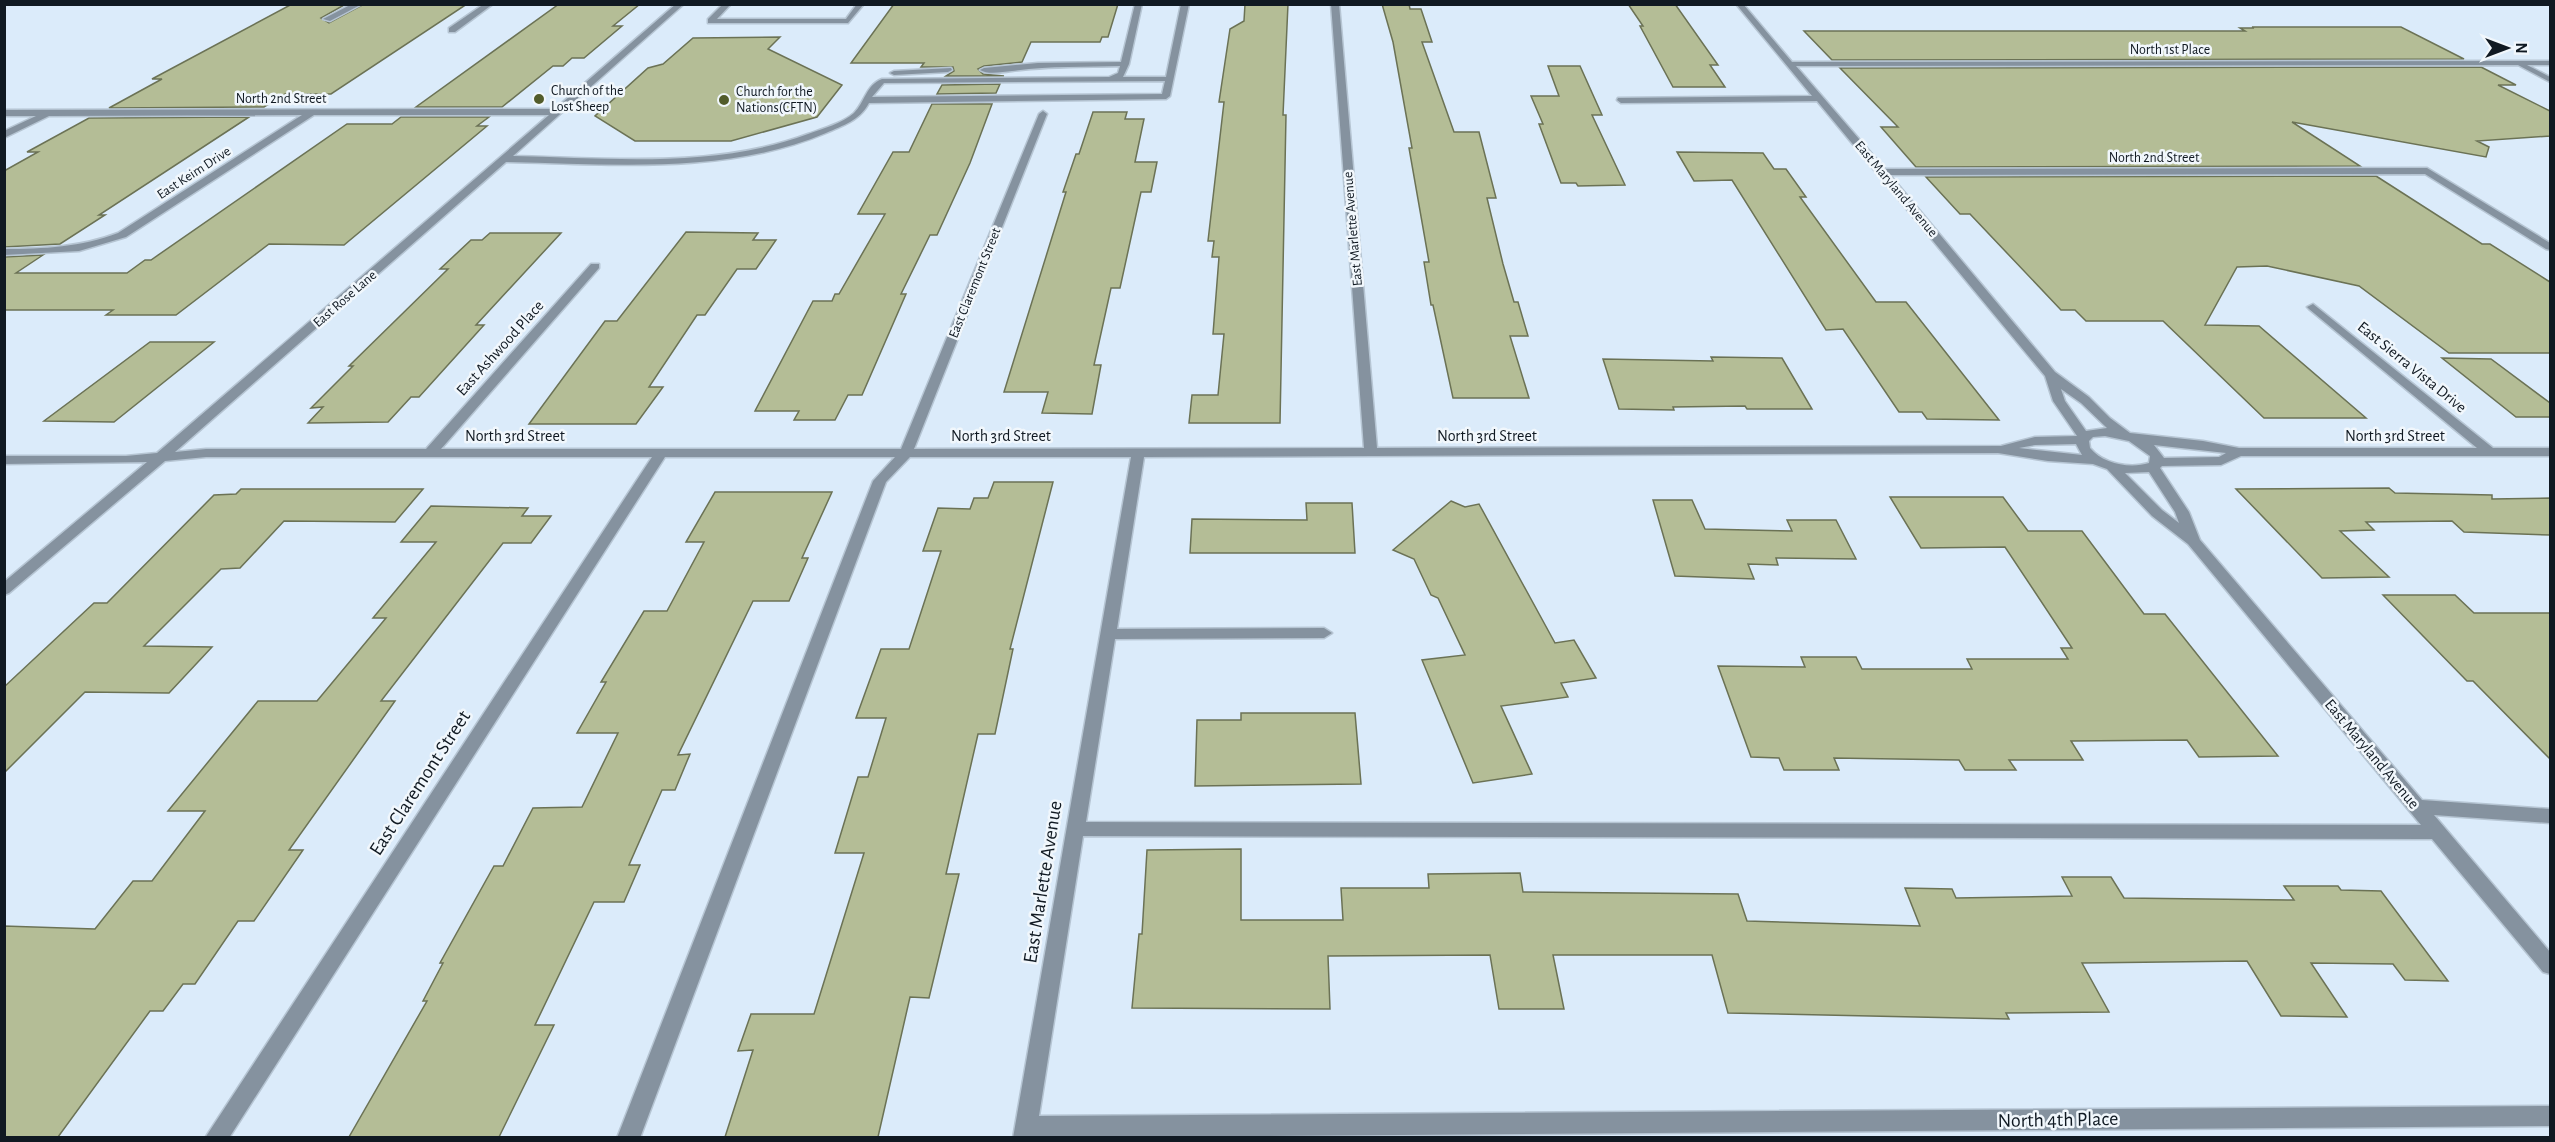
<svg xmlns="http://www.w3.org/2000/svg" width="2555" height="1142" viewBox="0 0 2555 1142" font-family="'Alegreya Sans',sans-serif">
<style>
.building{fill:#b4bd96;stroke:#6b7255;stroke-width:1.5}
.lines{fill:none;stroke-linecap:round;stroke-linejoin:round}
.minor-casing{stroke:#b6c5d3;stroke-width:3}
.minor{fill:#85929f;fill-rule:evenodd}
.poi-dot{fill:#525c2b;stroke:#f1f7fc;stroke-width:2}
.labels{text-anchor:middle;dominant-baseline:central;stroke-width:5;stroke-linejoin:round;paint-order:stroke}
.far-street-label{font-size:14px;fill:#101922;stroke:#f1f7fc}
.far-poi-label{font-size:14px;fill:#101922;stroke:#f1f7fc;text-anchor:start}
.street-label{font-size:16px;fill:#101922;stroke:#f1f7fc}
.near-street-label{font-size:20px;fill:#101922;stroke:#f1f7fc}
</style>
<rect width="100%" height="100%" fill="#dbebfa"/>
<g class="building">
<polygon points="292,4 346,4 321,18 329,23 364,4 467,4 331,94 285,94 264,107 109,108 162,79 152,79"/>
<polygon points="559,4 640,4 613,26 622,26 584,58 572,58 563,66 553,66 502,107 416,107"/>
<polygon points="894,4 1118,4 1108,37 1102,37 1100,42 1031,42 1022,62 984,66 978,69 983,74 1004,76 946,76 954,71 953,67 921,67 924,63 851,63"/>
<polygon points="1245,4 1288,4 1283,115 1286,115 1280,423 1189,423 1192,395 1218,395 1224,334 1213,334 1219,257 1212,257 1214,241 1208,241 1224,102 1219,102 1230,29 1244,21"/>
<polygon points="1382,4 1409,4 1410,9 1421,9 1432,42 1422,42 1454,132 1479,132 1496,198 1487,198 1503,264 1514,302 1518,302 1528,336 1510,336 1529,398 1453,398 1433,305 1431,305 1424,262 1429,262 1409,148 1412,148 1393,42"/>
<polygon points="1628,4 1675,4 1718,65 1710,65 1725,87 1673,87 1640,26 1643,26"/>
<polygon points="2252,27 2401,27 2464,59 1832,60 1804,31 2245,31 2240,28 2254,28"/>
<polygon points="780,37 768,49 842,85 817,117 731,141 635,141 595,116 648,68 663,64 693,38"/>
<polygon points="1548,66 1580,66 1602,115 1592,115 1625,185 1578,186 1576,183 1561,183 1539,124 1543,124 1531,96 1559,96"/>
<polygon points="2481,67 2516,85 2498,85 2550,111 2550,136 2477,141 2489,147 2486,157 2292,122 2360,166 1916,167 1881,127 1898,127 1840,68"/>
<polygon points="1000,84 996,93 937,94 942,85"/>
<polygon points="932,104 992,104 970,163 937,235 930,235 901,294 906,294 862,395 848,395 835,420 794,420 799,411 755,411 813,301 832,301 835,294 839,294 885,214 858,214 893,152 909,152"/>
<polygon points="1093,112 1127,112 1125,119 1144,119 1135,162 1157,162 1151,192 1141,192 1120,288 1111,288 1094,365 1101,365 1092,414 1042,413 1048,392 1004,392 1066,192 1063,192 1076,154 1079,154"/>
<polygon points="249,117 99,215 105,215 60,244 4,247 4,171 38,152 27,152 89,118"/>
<polygon points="401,117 489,117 477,126 487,126 344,245 269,244 176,315 106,315 113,310 4,310 4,257 43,255 16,273 127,273 145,260 151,260 347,124 392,124"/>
<polygon points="1677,152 1763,153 1774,169 1786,169 1806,197 1800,197 1876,302 1906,302 1999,420 1927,419 1922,412 1899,412 1843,329 1826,330 1732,180 1694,181"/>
<polygon points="2376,176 2482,244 2490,244 2550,282 2550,353 2449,353 2359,286 2267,266 2237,267 2205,325 2259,326 2366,418 2264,418 2163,321 2086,321 2075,310 2061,310 1970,214 1960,214 1926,177"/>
<polygon points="686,232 758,233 753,240 776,240 756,269 737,269 705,315 697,315 649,387 663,387 636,424 529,424 605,321 617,321"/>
<polygon points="490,233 561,233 476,325 484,325 419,397 411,397 388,422 308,423 323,407 311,408 353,366 349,366 448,269 440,269 471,240 482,240"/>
<polygon points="150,342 214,342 114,422 44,421"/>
<polygon points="1711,357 1782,358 1812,409 1747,409 1745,406 1673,407 1674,410 1619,409 1603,359 1713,361"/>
<polygon points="2442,358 2491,359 2550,403 2550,417 2516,417"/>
<polygon points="994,482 1053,482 1010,649 1013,649 995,734 978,734 946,874 959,874 929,998 910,997 878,1137 725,1137 753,1050 738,1051 751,1014 814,1014 864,853 835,853 858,777 868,777 886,718 856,718 881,649 909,649 941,551 923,551 938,508 970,509 974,498 988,498"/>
<polygon points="2389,488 2395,493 2492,495 2492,499 2550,498 2550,535 2464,532 2452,521 2366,522 2374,530 2340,531 2389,577 2322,578 2236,489"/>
<polygon points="241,489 423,489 395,522 284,521 240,568 221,569 144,646 212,647 169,693 85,692 4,773 4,687 94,603 107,603 214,495 236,494"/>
<polygon points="715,492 832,492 802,558 808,558 789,601 753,601 678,755 690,754 675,790 662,790 629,865 640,865 624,902 594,902 535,1025 554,1025 499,1137 349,1137 427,1001 423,1001 443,963 440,963 494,866 503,866 533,808 582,807 618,733 577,733 606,682 601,682 644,611 667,611 704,542 686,542"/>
<polygon points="1890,497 2003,497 2028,531 2082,531 2144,614 2165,614 2278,756 2199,757 2187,740 2071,741 2083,760 2009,760 2016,770 1965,770 1959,760 1834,758 1839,770 1784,770 1779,758 1751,757 1718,666 1805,667 1801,657 1856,657 1862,669 1972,669 1967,659 2068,659 2061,648 2072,648 2005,547 1921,548"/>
<polygon points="1653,500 1692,500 1705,529 1792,531 1787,520 1836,520 1856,559 1776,558 1778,565 1748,564 1754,579 1675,576"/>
<polygon points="1451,501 1465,507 1479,504 1555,643 1574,640 1596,678 1561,683 1568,697 1501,706 1532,774 1473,783 1422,660 1465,655 1438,598 1431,595 1414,559 1393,550"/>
<polygon points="1306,503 1352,503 1355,553 1190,553 1192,519 1307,520"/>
<polygon points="431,506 528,508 522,516 551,516 531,543 503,543 381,701 395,701 289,850 303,850 254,921 238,921 195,984 183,984 163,1011 150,1011 58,1137 4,1137 4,926 95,929 133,881 152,881 205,811 168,811 258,701 317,701 386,618 373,618 436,542 401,542"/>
<polygon points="2383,595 2455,595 2474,613 2550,613 2550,759 2473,681 2467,681"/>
<polygon points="1241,713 1355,713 1361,784 1195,786 1197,720 1241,720"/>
<polygon points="1241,849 1241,920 1343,920 1341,888 1429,888 1428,874 1520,873 1523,892 1738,894 1747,921 1920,926 1905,888 1952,889 1956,898 2072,896 2062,877 2111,877 2124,898 2294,900 2284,886 2338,886 2341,890 2381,891 2448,981 2405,980 2393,964 2311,963 2347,1017 2281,1016 2247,961 2082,963 2109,1012 2006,1013 2009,1019 1728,1013 1712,955 1553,955 1564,1009 1499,1009 1490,955 1328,956 1330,1009 1132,1008 1139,934 1142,934 1147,850"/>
</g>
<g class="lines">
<g class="minor-casing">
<g id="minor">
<polygon points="352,4 362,4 330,21 323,19"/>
<polygon points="484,4 493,4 455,32 449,32 449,28"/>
<path d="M676,4H684L513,156C609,158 715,169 808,134C822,129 843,123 854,113C865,102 866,85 882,79L1109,77L1118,73L1120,66C1084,67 1048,66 1012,71C1002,72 988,75 980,70L984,68L1038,63L1121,62L1135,4H1142L1129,64L1123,77H1166L1181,4H1189L1170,96L1166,99L869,103C859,121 844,125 826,133C727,175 612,164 506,162L175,452L206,449H426L591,264H599V268L441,449H901L1039,114L1043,111L1047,114L914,449L1364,448L1331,4H1339L1377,448L2001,446L2035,437L2077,436L2053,401L2045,376L1817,101L1621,103L1617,100L1618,98L1812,96L1736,4H1743L1792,62L2550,61V65H2527L2550,77V82L2518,65L1796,66L1885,169L2427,168L2550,243V250L2546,249L2425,174L1890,175L2055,372L2089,397L2110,418L2130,433L2203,441L2239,448H2477L2309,309L2307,307L2313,304L2493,448H2550V456H2241L2221,465L2162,466L2160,468L2189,512L2200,540L2422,800L2550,809V823L2434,815L2550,952V974L2543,972L2432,839L1083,836L1039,1116L2550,1106V1126L1013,1138L1131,457H910L886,482L640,1138H617L873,481L895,457H665L229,1138H205L652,457H206L165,461L9,593L4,595V582L147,462L4,464V456H126L157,453L549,115H314L126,237L79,251L4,255V249C44,249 81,247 118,233L302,115L49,116L4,138V131L36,116H4V110L555,109ZM1165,81L1162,94L872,97L884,83ZM2061,389L2081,403L2107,428L2086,431L2065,401ZM2105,436L2129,441L2150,456L2149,463C2130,469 2103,464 2090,448L2089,441L2093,437ZM2076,444L2082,455L2019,448L2035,445ZM2154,445L2226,453L2219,457L2164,458ZM1998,453L2048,461L2093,464L2107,469L2152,516L2188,544L2421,825L1086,822L1115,639L1324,638L1332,633L1324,628L1117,629L1144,457ZM2149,472L2175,512L2179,523L2162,510L2125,473Z"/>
<polygon points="723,4 731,4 717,19 846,19 857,4 864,4 848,23 708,23 708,19"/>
<polygon points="951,68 952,70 948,72 894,75 890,73 894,71"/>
</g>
</g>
<use href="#minor" class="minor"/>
</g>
<g class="poi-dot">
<circle cx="539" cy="99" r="6"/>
<circle cx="724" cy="100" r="6"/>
</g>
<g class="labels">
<g class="far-street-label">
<text x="2170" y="50">North 1st Place</text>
<text x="281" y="99">North 2nd Street</text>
<text x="2154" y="158">North 2nd Street</text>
<text transform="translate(194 173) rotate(-33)">East Keim Drive</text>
<text transform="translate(1896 189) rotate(50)">East Maryland Avenue</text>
<text transform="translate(1353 229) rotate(-95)">East Marlette Avenue</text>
<text transform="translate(975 283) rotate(-68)">East Claremont Street</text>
<text transform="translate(345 299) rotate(-41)">East Rose Lane</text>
</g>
<g class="far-poi-label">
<text x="551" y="91">Church of the<tspan x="551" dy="16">Lost Sheep</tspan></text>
<text x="736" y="92">Church for the<tspan x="736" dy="16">Nations(CFTN)</tspan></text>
</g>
<g class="street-label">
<text transform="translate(500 348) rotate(-48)">East Ashwood Place</text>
<text transform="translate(2412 367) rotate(39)">East Sierra Vista Drive</text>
<text x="515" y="436">North 3rd Street</text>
<text x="1001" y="436">North 3rd Street</text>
<text x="1487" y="436">North 3rd Street</text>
<text x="2395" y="436">North 3rd Street</text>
<text transform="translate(2372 754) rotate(50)">East Maryland Avenue</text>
</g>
<g class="near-street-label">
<text transform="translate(420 783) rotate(-57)">East Claremont Street</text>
<text transform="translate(1043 882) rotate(-81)">East Marlette Avenue</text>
<text transform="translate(2058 1120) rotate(-1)">North 4th Place</text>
</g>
</g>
<rect width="2555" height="1142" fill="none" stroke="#101922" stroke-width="12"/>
<g transform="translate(2507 48) rotate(90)" stroke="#f1f7fc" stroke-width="4.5" paint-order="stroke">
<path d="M0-4.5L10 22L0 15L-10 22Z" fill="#101922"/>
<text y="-9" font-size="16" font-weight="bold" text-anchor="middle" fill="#101922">N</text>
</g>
</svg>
